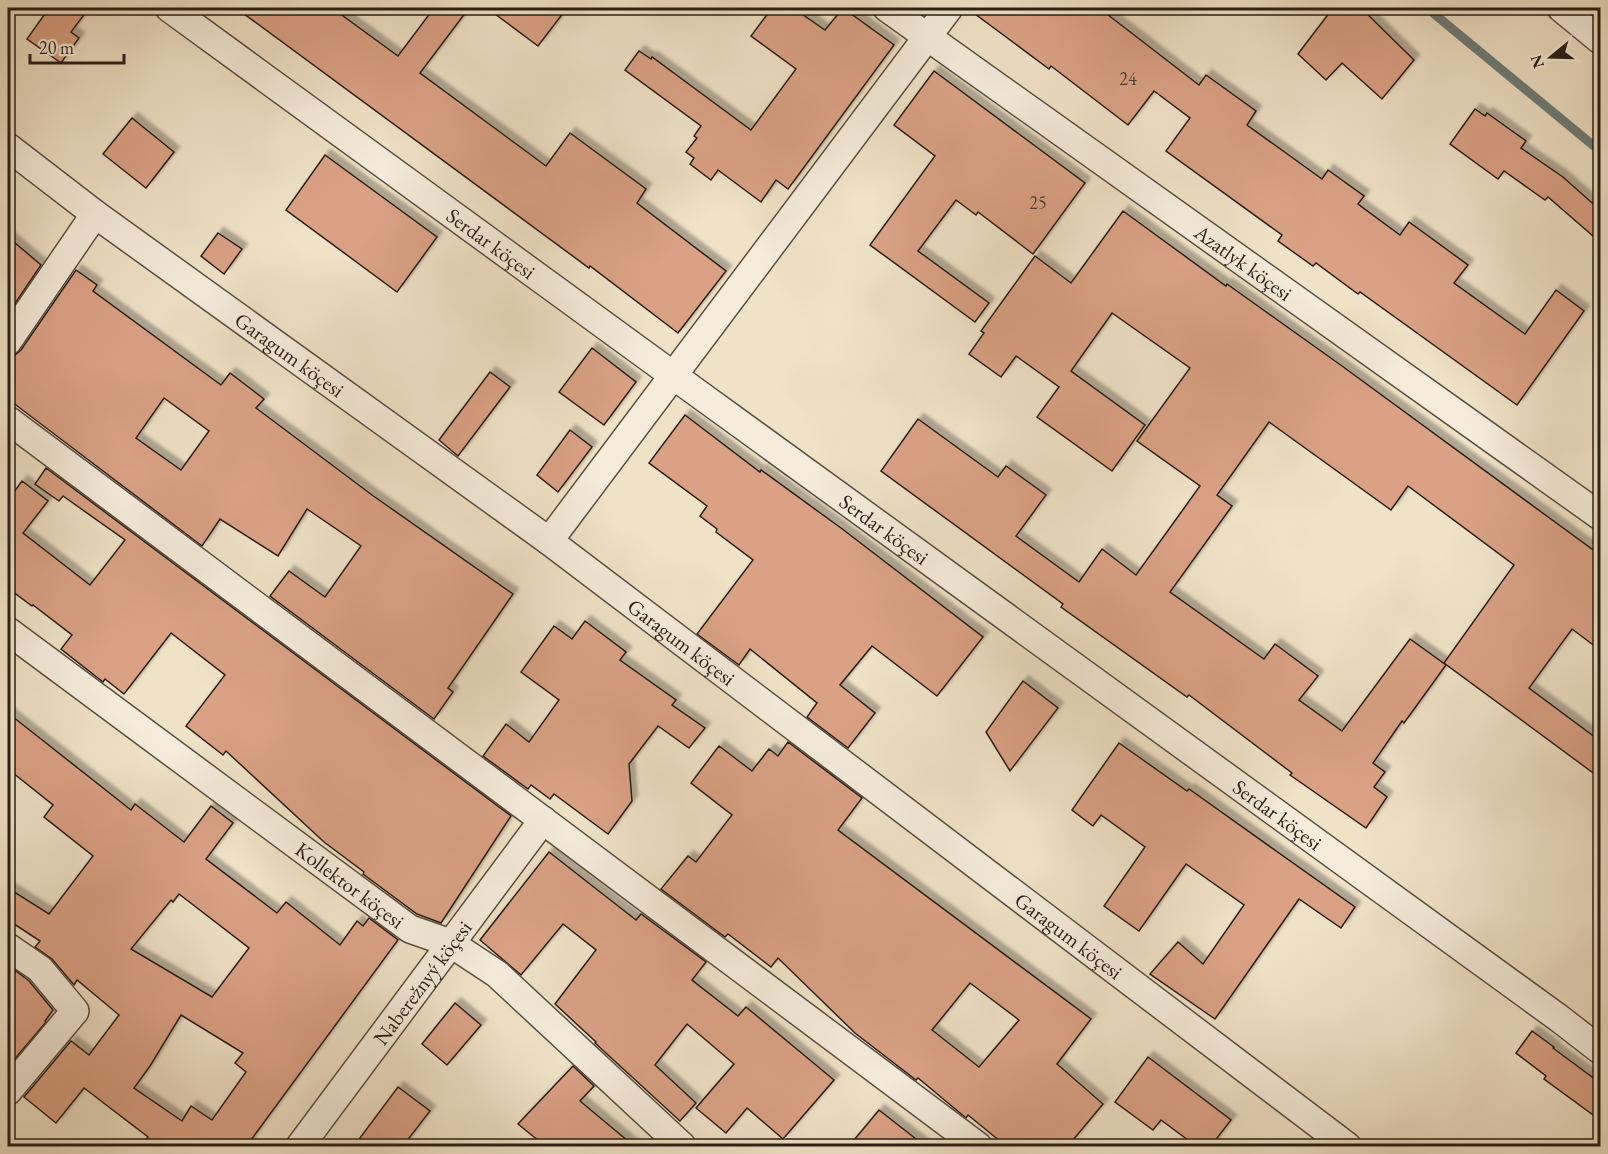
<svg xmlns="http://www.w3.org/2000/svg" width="1608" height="1154" viewBox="0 0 1608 1154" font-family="'EB Garamond',serif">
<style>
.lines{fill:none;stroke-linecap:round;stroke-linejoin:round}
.stream{stroke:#6e7d7a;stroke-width:9}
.building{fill:#daa184;stroke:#291e16;stroke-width:1.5;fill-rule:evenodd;filter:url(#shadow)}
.street-casing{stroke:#5a4f42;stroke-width:30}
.street{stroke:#f5ecdb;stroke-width:27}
.labels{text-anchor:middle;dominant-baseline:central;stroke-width:4.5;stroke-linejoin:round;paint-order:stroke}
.number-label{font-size:18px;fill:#553f32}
.street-label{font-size:21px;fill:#291e16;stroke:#f5ecdb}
</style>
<defs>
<filter id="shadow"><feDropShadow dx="5.5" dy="-5.5" stdDeviation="1.5" flood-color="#0004"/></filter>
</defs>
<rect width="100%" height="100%" fill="#efe2c7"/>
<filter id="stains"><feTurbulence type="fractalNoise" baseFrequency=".00333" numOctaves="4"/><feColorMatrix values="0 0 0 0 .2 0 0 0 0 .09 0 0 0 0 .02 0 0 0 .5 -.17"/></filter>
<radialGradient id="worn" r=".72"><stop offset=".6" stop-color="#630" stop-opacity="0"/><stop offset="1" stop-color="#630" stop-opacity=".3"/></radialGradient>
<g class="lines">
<polyline class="stream" points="1427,8 1600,151"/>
</g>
<g class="building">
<polygon points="49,8 89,8 71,32 79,38 61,63 27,39"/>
<polygon points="236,8 332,8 398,56 434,8 469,8 420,73 546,166 570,133 646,189 637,203 726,271 678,333 590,266 589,268"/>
<polygon points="487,8 567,8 538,46"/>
<polygon points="772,8 793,8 825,30 843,8 894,45 788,189 776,180 761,202 718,170 711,180 690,164 694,158 686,152 697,138 694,136 701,126 625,70 639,51 651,59 652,57 751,130 796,69 751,36"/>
<polygon points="967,8 1099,8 1199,85 1206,75 1256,111 1247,125 1322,179 1328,170 1364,196 1358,204 1400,235 1409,222 1468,265 1454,283 1525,334 1556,290 1584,311 1517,405 1360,292 1358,294 1316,263 1313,266 1278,241 1282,235 1166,151 1190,118 1154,91 1128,125 1051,66 1049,69"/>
<polygon points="1333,8 1361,8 1414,60 1382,99 1342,63 1326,80 1298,54"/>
<polygon points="934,71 1085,183 1033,254 978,212 976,215 956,200 918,251 989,303 975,322 870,245 935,156 894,125"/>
<polygon points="1475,109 1485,116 1487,113 1526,141 1521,148 1563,177 1600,210 1600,242 1548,197 1545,200 1504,171 1498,179 1450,144"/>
<polygon points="132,118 174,152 146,188 103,154"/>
<polygon points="325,155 437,237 397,292 286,210"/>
<polygon points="1123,211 1226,286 1227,284 1342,366 1600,555 1600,650 1572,629 1529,688 1600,741 1600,778 1444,663 1514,565 1408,486 1391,510 1269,422 1217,495 1232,506 1170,592 1264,659 1275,644 1318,676 1299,700 1342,731 1410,639 1446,665 1404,723 1402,721 1373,763 1385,772 1374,787 1387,797 1366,828 1290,775 1292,773 1189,695 1187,697 1061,607 1063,604 881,471 918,419 998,477 1006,466 1046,495 1016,536 1079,582 1102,549 1136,575 1200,486 1137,441 1190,368 1112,313 1071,371 1145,425 1112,471 1037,417 1059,387 1016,356 1001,377 969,354 984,333 981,331 1035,256 1071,283"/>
<polygon points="218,233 242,249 224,274 201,256"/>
<polygon points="8,237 41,265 8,314"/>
<path d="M76,270L97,285L93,291L221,385L230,373L264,399L256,408L372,495L513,594L448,688L453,692L434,719L270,596L289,571L325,597L361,546L307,509L278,556L220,519L202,546L8,399V357L15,355L21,350ZM164,398L209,431L181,470L136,438Z"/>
<polygon points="592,348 636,382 604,425 559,392"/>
<polygon points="490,372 510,387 458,456 439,440"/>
<polygon points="685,415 760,472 761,470 841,528 983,637 937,696 872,646 840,685 875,713 848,748 807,717 817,703 750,649 739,665 697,634 753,560 716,532 717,529 700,516 707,506 649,463"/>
<polygon points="570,430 592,447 558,492 537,475"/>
<polygon points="46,468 511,816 441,923 417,914 363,874 364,872 324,842 226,751 223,755 186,726 225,675 171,633 124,694 105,679 103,682 61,649 72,635 33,605 32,606 8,588 8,500 22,481 48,501 23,533 90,585 125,540 63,496 59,501 35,484"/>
<polygon points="585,621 626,652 620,660 676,700 672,705 705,728 689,748 658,726 629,764 632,801 608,834 554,794 550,799 531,785 528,789 483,756 506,724 529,742 559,700 521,672 554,626 572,639"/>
<polygon points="1023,681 1058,708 1010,771 986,732"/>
<path d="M8,713L131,810L135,804L184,842L211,806L233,823L206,859L277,913L286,902L340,945L357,921L363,926L369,918L398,940L248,1144L252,1146H141L148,1137L84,1088L56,1123L24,1097L71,1041L89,1055L119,1015L77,980L74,985L52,959L35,947L40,941L8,920V888L49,914L93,856L44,817L53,805L8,769ZM179,894L249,948L212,997L131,949L171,900L173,902ZM181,1015L243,1053L235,1063L246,1072L212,1120L191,1106L182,1121L134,1088L150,1066Z"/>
<path d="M788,742L862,798L838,830L1091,1019L1057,1064L1103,1104L1068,1146H1006L968,1115L966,1118L918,1078L916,1080L855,1033L778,958L771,967L728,934L725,937L661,889L688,856L696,862L732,815L691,783L719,746L752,771L769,749L778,756ZM970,983L1019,1020L979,1067L932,1030Z"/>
<polygon points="1119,743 1187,791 1189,789 1355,907 1341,928 1299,899 1215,1019 1150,974 1178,942 1203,964 1244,905 1186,864 1139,931 1104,906 1145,847 1101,815 1093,826 1072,810"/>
<polygon points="549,852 636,920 641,914 706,962 692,980 738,1016 746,1007 834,1080 783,1139 747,1108 726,1133 696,1108 734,1064 687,1024 655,1065 696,1103 680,1121 595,1043 596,1042 555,1004 596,950 563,924 521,975 480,940"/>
<polygon points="16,971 29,981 53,1010 45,1021 46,1022 8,1067 8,982"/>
<polygon points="455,1003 481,1025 447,1065 422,1044"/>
<polygon points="1532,1031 1554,1047 1553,1048 1600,1083 1600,1120 1544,1079 1546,1076 1516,1053"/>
<polygon points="1148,1057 1231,1120 1211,1146 1196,1146 1161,1120 1153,1130 1115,1102"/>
<polygon points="573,1066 594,1086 580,1101 634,1146 545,1146 518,1124"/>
<polygon points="398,1087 430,1111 403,1146 354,1146"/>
<polygon points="879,1110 925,1146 849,1146"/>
</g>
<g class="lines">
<g class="street-casing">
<g id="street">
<path id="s1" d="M169,8L674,376L1560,1019L1600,1050"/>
<path id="s2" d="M887,8L1600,516"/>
<polyline points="1561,8 1600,40"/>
<path id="s3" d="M8,147L95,214L549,541L1347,1146"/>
<polyline points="8,341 95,214"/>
<polyline points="8,420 978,1146"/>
<polyline points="549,541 949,8"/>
<path id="s4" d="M8,631L410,929L450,943L497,974L682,1146"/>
<polyline points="8,947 40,969 75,1011 8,1091"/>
<path id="s5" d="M300,1146L543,820"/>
</g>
</g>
<use href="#street" class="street"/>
</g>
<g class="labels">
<g class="number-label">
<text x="1128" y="78">24</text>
<text x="1038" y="202">25</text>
</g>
<g class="street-label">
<text stroke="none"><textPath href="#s1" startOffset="399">Serdar köçesi</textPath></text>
<text stroke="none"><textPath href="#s2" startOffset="438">Azatlyk köçesi</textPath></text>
<text stroke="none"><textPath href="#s3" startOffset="350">Garagum köçesi</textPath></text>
<text stroke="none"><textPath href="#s1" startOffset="885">Serdar köçesi</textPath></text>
<text stroke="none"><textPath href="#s3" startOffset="836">Garagum köçesi</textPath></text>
<text stroke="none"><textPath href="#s1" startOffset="1371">Serdar köçesi</textPath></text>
<text stroke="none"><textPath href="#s4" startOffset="426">Kollektor köçesi</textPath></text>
<text stroke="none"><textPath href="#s3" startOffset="1322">Garagum köçesi</textPath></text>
<text stroke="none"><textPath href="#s5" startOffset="204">Naberežnyý köçesi</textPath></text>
</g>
</g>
<rect width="1608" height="1154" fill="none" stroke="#efe2c7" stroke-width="30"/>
<rect x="9" y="9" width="1590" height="1136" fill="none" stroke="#291e16" stroke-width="3"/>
<rect x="15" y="15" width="1578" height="1124" fill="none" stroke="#291e16" stroke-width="1.5"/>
<g transform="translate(1551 57) rotate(251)" stroke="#f5ecdb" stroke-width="4.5" paint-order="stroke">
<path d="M0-4.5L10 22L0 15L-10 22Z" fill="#291e16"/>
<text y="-9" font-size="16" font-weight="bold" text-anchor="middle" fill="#291e16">N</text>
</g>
<path d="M30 54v9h94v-9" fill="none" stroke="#291e16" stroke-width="3"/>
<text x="39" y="54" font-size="18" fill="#291e16" stroke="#f5ecdb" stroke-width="4.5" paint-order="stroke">20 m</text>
<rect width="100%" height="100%" filter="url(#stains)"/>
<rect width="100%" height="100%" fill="url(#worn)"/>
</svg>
